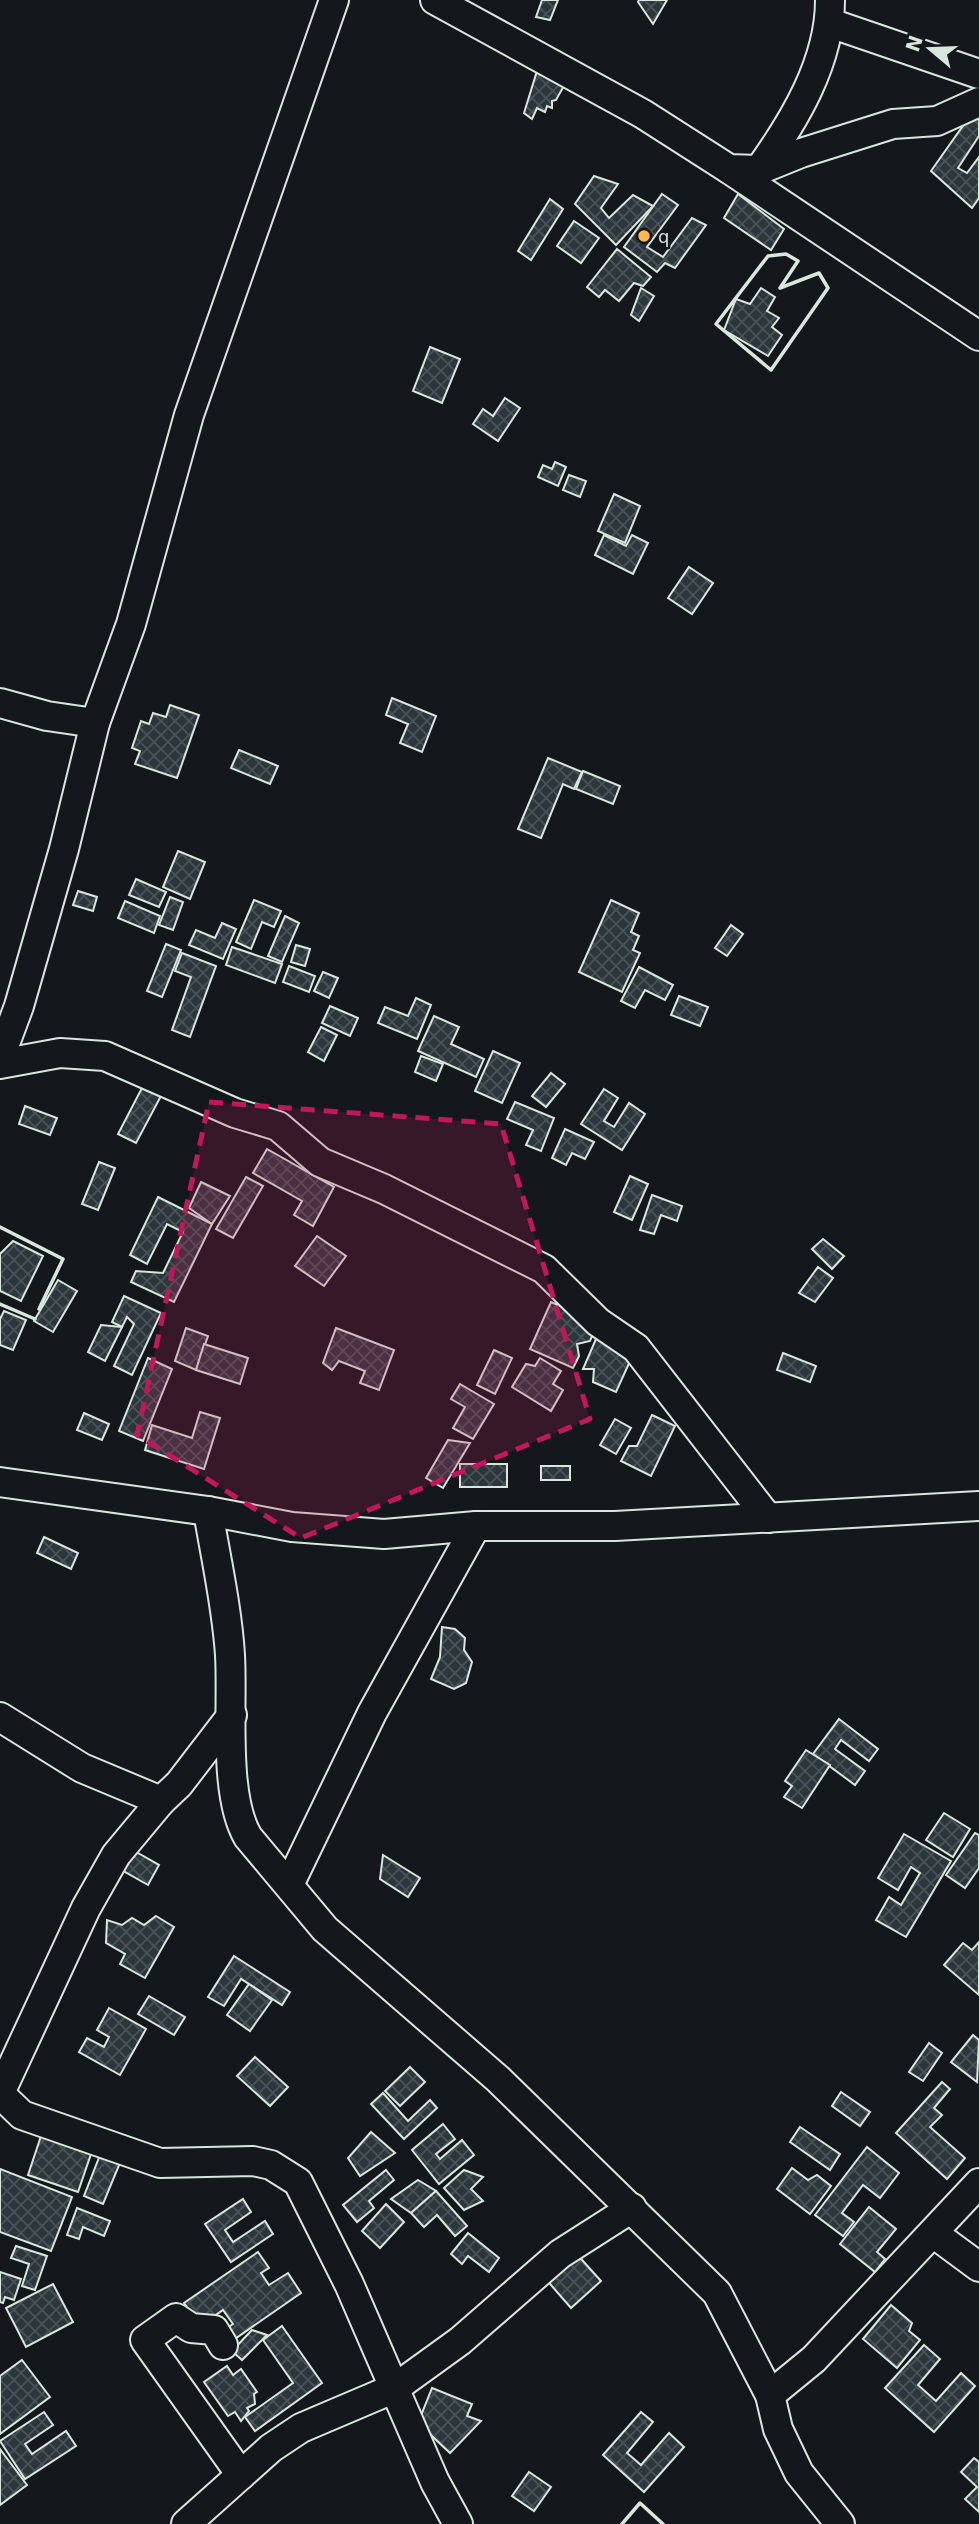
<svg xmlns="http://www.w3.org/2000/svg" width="979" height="2524" viewBox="0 0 979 2524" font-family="'DejaVu Sans',sans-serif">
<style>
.building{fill:url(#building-cross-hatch);stroke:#d8e6dc;stroke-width:2}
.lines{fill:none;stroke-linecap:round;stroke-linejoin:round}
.minor-casing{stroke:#d8e6dc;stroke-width:32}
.minor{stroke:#14181c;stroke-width:28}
.wall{stroke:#d8e6dc;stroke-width:3.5}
.marked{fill:#c2185b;fill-opacity:0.2;stroke:#c2185b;stroke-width:5;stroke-dasharray:14 9;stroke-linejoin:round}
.poi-dot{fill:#ffb74d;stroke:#14181c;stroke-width:2.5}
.labels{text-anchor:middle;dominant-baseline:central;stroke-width:5;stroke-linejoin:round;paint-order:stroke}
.poi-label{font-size:18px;fill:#d8e6dc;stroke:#14181c;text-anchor:start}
</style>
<defs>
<pattern id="building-cross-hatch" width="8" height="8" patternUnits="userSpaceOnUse" patternTransform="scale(1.75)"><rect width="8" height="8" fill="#2c363c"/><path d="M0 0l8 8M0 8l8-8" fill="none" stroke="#4a5358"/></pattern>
</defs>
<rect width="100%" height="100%" fill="#14181c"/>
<g class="building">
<polygon points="542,0 558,0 550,20 536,17"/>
<polygon points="639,0 667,0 653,24 638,2"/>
<polygon points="537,71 565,84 556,100 552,101 552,108 547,106 545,112 537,108 532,119 524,113"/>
<polygon points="979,103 979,136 958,168 967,173 979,157 979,198 972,208 931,171"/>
<polygon points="594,176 618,184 601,208 609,218 633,195 653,206 616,245 575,204"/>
<polygon points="662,194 678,205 647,247 663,257 692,218 706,225 675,268 665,263 657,272 624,247"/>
<polygon points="738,194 784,229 771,250 724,218"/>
<polygon points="550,199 563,209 531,260 518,251"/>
<polygon points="574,221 599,238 581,263 557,246"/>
<polygon points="617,249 651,277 643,286 634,283 619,301 605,290 599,297 587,287"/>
<polygon points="641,288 654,296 639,321 631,315"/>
<polygon points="761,288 775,297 767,311 779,318 772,327 782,335 768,356 724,330 736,299 750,304"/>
<polygon points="430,347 460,359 442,403 413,391"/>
<polygon points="505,398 520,408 498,441 473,424 483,409 493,416"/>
<polygon points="555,462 566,467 558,486 538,477 543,465 552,469"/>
<polygon points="569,475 586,481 580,497 563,490"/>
<polygon points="614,494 640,506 625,543 598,531"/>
<polygon points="604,535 626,546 632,535 648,543 633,574 595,555"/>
<polygon points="689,567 713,583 692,614 668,598"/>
<polygon points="392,698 436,716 422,752 400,743 408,724 386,715"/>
<polygon points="170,705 199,715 177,778 135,764 140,751 132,748 141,721 149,724 153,713 166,717"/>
<polygon points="239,750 278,766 270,784 231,768"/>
<polygon points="548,758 582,772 574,789 563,784 541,838 518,829"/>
<polygon points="583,771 620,786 613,804 576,789"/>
<polygon points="178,851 205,862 190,899 163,887"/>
<polygon points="136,879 166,892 159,907 129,895"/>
<polygon points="78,891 97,897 93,911 73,905"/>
<polygon points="170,897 183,902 173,930 159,925"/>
<polygon points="254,900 281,911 274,927 262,922 251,949 236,942"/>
<polygon points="611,900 639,913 631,932 639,936 633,950 640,953 622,992 579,972"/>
<polygon points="125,901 160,916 154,933 118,918"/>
<polygon points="285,916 299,923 282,962 268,956"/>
<polygon points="222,923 236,929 223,959 189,945 196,930 215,938"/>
<polygon points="731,925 743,934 727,956 715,948"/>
<polygon points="166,944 181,950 162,997 147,991"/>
<polygon points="296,945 310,949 305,966 291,962"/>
<polygon points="232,947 282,964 275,983 226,965"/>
<polygon points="182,953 216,966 190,1037 172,1030 191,977 175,971"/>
<polygon points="289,966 315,976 309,992 283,982"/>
<polygon points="639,967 673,985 665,1000 645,990 635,1008 621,1001"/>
<polygon points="323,972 338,978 329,998 314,991"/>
<polygon points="679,996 708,1007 700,1026 671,1015"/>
<polygon points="416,998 431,1005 417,1039 378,1023 385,1007 408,1016"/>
<polygon points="330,1006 358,1018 350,1036 322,1023"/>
<polygon points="434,1016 459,1027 451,1044 484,1059 476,1077 418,1051"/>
<polygon points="321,1027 337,1035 324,1061 308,1052"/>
<polygon points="493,1051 520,1063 502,1103 475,1091"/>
<polygon points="421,1056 443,1064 436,1081 415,1072"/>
<polygon points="551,1073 565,1084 546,1107 532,1096"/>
<polygon points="143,1086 161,1096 136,1143 118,1134"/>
<polygon points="604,1089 618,1098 604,1121 614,1127 629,1103 645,1114 622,1150 581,1124"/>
<polygon points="515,1102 554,1118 541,1151 526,1145 533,1130 507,1119"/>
<polygon points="25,1106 57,1118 50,1135 19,1124"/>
<polygon points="565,1129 594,1142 585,1159 572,1153 566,1165 552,1158"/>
<polygon points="267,1149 334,1187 313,1226 294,1215 302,1201 253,1173"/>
<polygon points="99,1162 115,1168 98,1210 82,1204"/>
<polygon points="630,1176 648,1184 632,1220 614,1212"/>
<polygon points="246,1177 263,1186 233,1238 216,1229"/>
<polygon points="201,1182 230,1196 212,1224 189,1208"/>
<polygon points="652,1195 682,1206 677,1221 661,1215 654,1234 640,1230"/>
<polygon points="158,1197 212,1224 174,1302 131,1282 136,1271 163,1273 183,1232 167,1224 147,1264 130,1255"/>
<polygon points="317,1236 346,1256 324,1286 295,1266"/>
<polygon points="823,1239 844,1256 832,1269 812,1249"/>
<polygon points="13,1241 43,1256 21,1301 0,1291 0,1254"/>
<polygon points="818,1267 833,1278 815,1302 799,1293"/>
<polygon points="58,1280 77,1291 53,1332 34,1321"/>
<polygon points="124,1296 161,1313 132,1375 114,1366 134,1324 127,1317 122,1327 112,1322"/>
<polygon points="551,1302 598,1322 590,1341 577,1344 579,1356 573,1368 530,1349"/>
<polygon points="4,1311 26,1320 13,1350 0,1345 0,1319"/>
<polygon points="101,1325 122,1327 105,1361 88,1352"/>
<polygon points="186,1328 208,1336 196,1370 175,1361"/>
<polygon points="336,1328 394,1350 379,1390 360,1383 365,1371 339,1361 332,1370 323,1363"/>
<polygon points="599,1332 636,1348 616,1392 593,1382 594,1369 583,1369"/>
<polygon points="204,1344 248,1358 240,1384 196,1370"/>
<polygon points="494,1350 512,1358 495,1394 477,1385"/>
<polygon points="783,1353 816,1366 810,1382 777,1370"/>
<polygon points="148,1358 172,1369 143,1441 119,1431"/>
<polygon points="540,1358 561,1371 553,1384 563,1390 551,1411 512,1387 526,1364 535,1366"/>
<polygon points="460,1384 494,1404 473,1439 453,1428 465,1407 451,1399"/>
<polygon points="200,1412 220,1418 204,1469 145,1450 152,1425 192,1438"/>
<polygon points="84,1413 109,1424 102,1440 77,1430"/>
<polygon points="652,1415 675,1426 651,1476 621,1461 629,1446 637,1446"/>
<polygon points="615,1419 631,1428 616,1454 600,1445"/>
<polygon points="448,1440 470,1443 443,1488 426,1478"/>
<rect x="460" y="1464" width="47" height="23"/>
<rect x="541" y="1466" width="29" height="14"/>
<polygon points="44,1537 78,1553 71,1569 37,1553"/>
<polygon points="442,1627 455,1629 465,1638 464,1650 472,1662 466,1683 454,1689 431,1679 440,1657"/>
<polygon points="839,1719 878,1749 869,1761 841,1740 835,1749 865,1771 855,1785 813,1754"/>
<polygon points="806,1750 830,1765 802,1808 784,1797 792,1786 785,1781"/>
<polygon points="944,1813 970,1829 953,1857 926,1840"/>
<polygon points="975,1833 979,1835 979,1868 965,1888 946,1875"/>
<polygon points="904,1834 951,1861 906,1937 876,1920 889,1897 901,1905 920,1873 911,1867 898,1890 878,1878"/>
<polygon points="131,1849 159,1865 148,1885 120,1869"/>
<polygon points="383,1855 420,1878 408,1897 380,1879"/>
<polygon points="156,1916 174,1927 145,1978 120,1964 125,1954 106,1943 107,1920 122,1925 132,1918 144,1925"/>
<polygon points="979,1942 979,1995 944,1965 963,1943 972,1950"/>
<polygon points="234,1956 290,1992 282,2005 241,1979 224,2006 208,1997"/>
<polygon points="249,1984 272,2000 250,2031 227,2015"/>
<polygon points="149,1996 185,2017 174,2035 138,2014"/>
<polygon points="109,2008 146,2029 120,2075 79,2052 87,2038 104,2047 109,2037 97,2030"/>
<polygon points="973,2035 979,2040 977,2082 951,2062"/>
<polygon points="929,2043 942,2053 923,2081 909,2072"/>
<polygon points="255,2057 288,2087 270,2106 237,2076"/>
<polygon points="410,2067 425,2082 400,2106 385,2091"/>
<polygon points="942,2082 950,2089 934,2108 942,2115 930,2127 965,2158 947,2179 896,2133"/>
<polygon points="841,2092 870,2112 860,2126 832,2106"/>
<polygon points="383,2093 408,2121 430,2100 437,2108 404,2139 371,2104"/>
<polygon points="443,2124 455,2139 436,2154 440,2159 462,2140 474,2155 439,2184 412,2150"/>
<polygon points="800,2127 840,2154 830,2170 790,2142"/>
<polygon points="43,2130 93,2148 78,2192 28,2175"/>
<polygon points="371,2132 395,2153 360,2176 348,2158"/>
<polygon points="867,2147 899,2173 880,2198 863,2185 842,2213 854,2222 843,2236 815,2215"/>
<polygon points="102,2150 122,2158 103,2204 84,2196"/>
<polygon points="792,2168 808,2180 817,2175 831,2186 810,2214 777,2189"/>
<polygon points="0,2169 72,2197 51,2251 0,2232"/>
<polygon points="386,2170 394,2180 369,2201 374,2208 357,2222 343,2205"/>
<polygon points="464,2170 483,2177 471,2189 483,2201 464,2210 444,2188"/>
<polygon points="418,2180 436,2191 411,2213 391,2199"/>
<polygon points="436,2191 467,2226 455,2236 437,2215 424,2227 411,2213"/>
<polygon points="243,2199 251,2212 225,2230 233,2242 265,2221 273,2234 231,2262 205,2224"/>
<polygon points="386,2204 404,2222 380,2248 362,2231"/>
<polygon points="869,2207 896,2229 877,2252 885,2259 875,2272 840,2244"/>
<polygon points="77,2208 110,2221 104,2236 83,2227 79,2239 67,2235"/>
<polygon points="468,2233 499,2258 489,2272 468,2256 462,2264 451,2254"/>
<polygon points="16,2246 47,2256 35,2290 22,2286 29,2264 11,2258"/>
<polygon points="574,2251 601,2281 571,2308 544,2277"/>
<polygon points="258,2252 269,2268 261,2273 269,2285 288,2273 301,2293 229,2343 221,2332 233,2324 223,2310 200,2326 184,2303"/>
<polygon points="0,2272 21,2279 14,2300 5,2297 3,2303 0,2302"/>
<polygon points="53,2284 73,2322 26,2347 6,2308"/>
<polygon points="891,2305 912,2323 909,2331 920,2340 897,2368 863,2339"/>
<polygon points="282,2326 322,2383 255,2431 245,2417 293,2383 263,2340"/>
<polygon points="252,2330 267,2335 242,2360 232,2351"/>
<polygon points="924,2345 940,2359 918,2385 936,2401 961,2373 975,2386 934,2432 885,2388"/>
<polygon points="22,2360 50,2397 0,2434 0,2376"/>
<polygon points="227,2366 233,2375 241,2369 257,2392 254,2394 255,2404 247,2408 249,2411 241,2421 235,2412 228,2416 204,2382"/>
<polygon points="432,2388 472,2404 467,2416 481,2421 450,2453 418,2423"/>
<polygon points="44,2412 53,2425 25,2444 32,2454 66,2431 76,2446 25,2479 0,2441"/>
<polygon points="641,2412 653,2422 627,2453 641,2465 669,2433 684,2447 644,2492 603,2455"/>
<polygon points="0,2449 27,2485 0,2505"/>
<polygon points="974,2458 979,2462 979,2512 965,2499 977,2487 961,2472"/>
<polygon points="529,2472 551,2487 534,2511 512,2496"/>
</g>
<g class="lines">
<g class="minor-casing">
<g id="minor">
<polyline points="435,0 643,114 729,169 759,170 801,153 893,124 937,121 979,102"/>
<polyline points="830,23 979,74"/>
<polyline points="729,169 979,336"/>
<path d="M759,170C794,121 830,62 830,0"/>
<polyline points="0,703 47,716 95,723"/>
<polyline points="0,1057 19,1006 64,849 95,723 131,624 189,415 334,0"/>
<polyline points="0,1064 60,1053 105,1056 235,1113 278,1126 320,1162 384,1189 544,1269 598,1322 636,1348 768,1518"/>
<polyline points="0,1482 208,1511 292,1527 384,1534 476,1526 615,1526 979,1506"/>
<path d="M208,1511C216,1559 227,1607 230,1655C233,1706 223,1795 248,1837L325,1929L498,2079L717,2293L770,2395L778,2429L799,2473L840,2524"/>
<polyline points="0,1717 82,1768 161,1801"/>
<polyline points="289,1885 372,1713 476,1526"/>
<polyline points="0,2093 86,1908 116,1855 161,1801 179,1784 232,1715"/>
<polyline points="0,2094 22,2115 160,2163 253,2161 271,2165 298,2182 349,2284 435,2482 458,2524"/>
<polyline points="933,2233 979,2267"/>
<polyline points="223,2345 214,2330 191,2328 176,2318 145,2340 241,2475"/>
<polyline points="770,2395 814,2359 979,2183"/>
<polyline points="186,2524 271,2448 301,2428 395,2388 460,2341 560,2254 632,2208"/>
</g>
</g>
<use href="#minor" class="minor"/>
<g class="wall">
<polygon points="786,254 798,261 780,288 819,273 828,288 771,370 716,324 768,256"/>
<polyline points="0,1227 63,1259 39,1309"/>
<polyline points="0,1304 35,1319"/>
<polyline points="622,2524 640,2503 663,2524"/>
</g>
</g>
<path class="marked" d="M209,1102L501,1124L590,1419L301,1538L137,1435Z"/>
<circle class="poi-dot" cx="644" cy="236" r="7"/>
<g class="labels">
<g class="poi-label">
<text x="658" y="236">q</text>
</g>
</g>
<g transform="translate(930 49) rotate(289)" stroke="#14181c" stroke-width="5" paint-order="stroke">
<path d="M0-5L12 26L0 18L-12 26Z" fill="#d8e6dc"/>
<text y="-10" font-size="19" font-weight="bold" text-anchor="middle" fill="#d8e6dc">N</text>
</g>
</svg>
